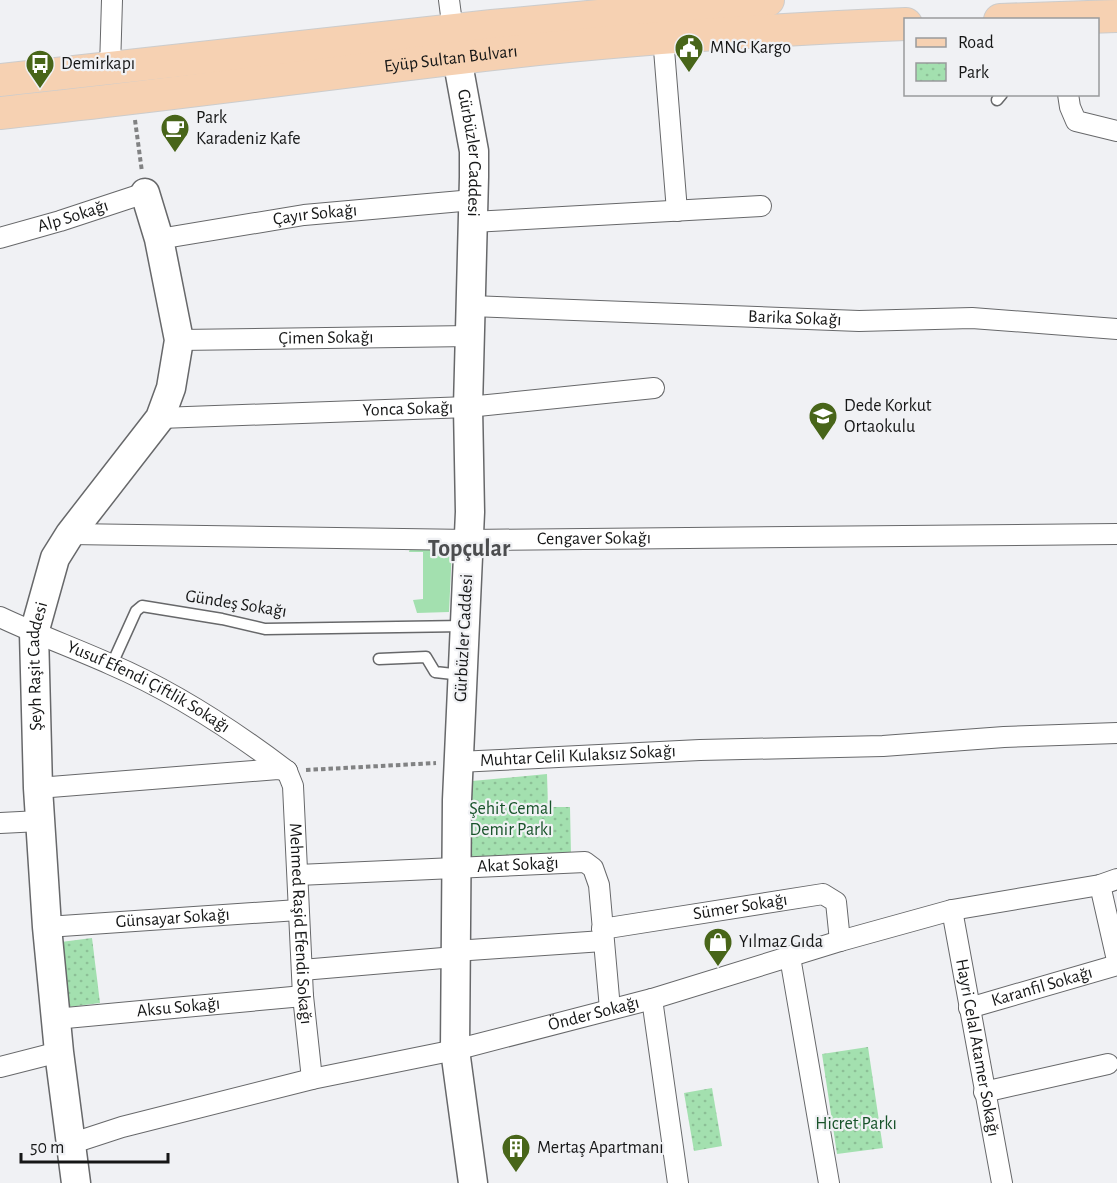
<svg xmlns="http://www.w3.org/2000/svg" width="1117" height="1183" viewBox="0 0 1117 1183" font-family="'Alegreya Sans',sans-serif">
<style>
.grass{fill:#a3e0af}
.park{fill:url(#park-dots)}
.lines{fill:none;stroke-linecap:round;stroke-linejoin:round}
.lane-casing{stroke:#67686a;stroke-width:13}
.street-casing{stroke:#67686a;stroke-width:22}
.secondary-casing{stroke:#67686a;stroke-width:31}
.primary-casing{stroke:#ccc;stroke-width:34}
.path{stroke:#818283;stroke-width:4;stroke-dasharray:4.5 3;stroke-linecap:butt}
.lane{stroke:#fff;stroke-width:10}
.street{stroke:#fff;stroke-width:20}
.secondary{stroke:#fff;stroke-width:28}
.primary{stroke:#f6d1b2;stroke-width:32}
.labels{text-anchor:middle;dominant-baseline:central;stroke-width:4.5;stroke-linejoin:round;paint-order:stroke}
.poi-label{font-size:18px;fill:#161717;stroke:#f0f1f4;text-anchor:start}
.street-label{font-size:18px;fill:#161717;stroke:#f0f1f4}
.park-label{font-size:18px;fill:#18532a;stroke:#f0f1f4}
.district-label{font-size:24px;font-weight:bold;fill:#4c4d4f;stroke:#f0f1f4}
</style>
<defs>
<pattern id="park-dots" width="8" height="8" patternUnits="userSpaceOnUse" patternTransform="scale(1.5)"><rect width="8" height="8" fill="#a3e0af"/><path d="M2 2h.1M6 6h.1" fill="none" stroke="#8cbf96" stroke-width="1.8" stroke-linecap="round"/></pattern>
</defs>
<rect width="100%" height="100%" fill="#f0f1f4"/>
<polygon class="grass" points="410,548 452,549 449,612 417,613 413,600 423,599 423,552 409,552"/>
<g class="park">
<polygon points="547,774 548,807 570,807 571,855 471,859 472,781"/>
<polygon points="92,938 100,1003 69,1007 61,942"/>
<polygon points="868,1047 883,1148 837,1154 822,1054"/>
<polygon points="712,1088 722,1146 694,1151 684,1093"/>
</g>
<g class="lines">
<g class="lane-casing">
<g id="lane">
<polyline points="997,100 1002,94"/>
<polyline points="379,659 426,657 435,672 462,675"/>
<polyline points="112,664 136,611 142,606 222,619 265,629 464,626"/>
</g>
</g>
<g class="street-casing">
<g id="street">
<polyline points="449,0 453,31"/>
<polyline points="663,37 677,211"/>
<polyline points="110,68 112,0"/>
<polyline points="1068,94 1070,107 1076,121 1117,131"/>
<polyline points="472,222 761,206"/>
<path id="s1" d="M0,238L60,221L145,193"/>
<path id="s2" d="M159,239L304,215L473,200"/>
<path id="s3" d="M471,306L859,321L972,318L1117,329"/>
<path id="s4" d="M179,340L471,336"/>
<path id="s5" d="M160,418L468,407L654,388"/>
<path id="s6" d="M70,534L469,540L1117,534"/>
<path id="s7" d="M0,617C36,634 74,648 110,664C173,691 233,730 287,771"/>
<path id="s8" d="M458,762L700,750L883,746L1004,737L1117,733"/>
<path id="s9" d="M287,771L293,786L303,996L312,1079"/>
<polyline points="38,788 278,769 287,771"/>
<polyline points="0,823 40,821"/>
<path id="s10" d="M298,875L585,862L593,868L599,885L610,1009"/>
<polyline points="1100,885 1117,960"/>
<path id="s11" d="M952,910L1002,1183"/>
<path id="s12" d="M47,927L298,910"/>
<path id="s13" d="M602,929L823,894L836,902L840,941"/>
<polyline points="455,951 603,941"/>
<polyline points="790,957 829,1183"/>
<polyline points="302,970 455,957"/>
<polyline points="652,999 678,1183"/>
<path id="s14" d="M969,1008L1117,965"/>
<path id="s15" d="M55,1019L303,996"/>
<polyline points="0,1067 59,1052"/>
<polyline points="984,1092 1108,1064"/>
<path id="s16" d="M70,1144L122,1127L312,1079L455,1050L652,999L840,941L952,910L1100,885L1117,879"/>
</g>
</g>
<g class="secondary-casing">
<g id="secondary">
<path id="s17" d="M457,58L474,151V177L468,407L470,512L457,800L455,1050L473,1183"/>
<path id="s18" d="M76,1183L59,1052L47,927L38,788L34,633L55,558L70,534L160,418L171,388L179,340L159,239L145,193"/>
</g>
</g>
<g class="primary-casing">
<g id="primary">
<polyline points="1000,20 1117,16"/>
<polyline points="0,80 492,26 768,0"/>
<path id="s19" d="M0,113C153,97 306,76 459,58C607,40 756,30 906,24"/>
</g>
</g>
<g class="path">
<polyline points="135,120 142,172"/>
<polyline points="306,770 436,763"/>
</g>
<use href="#lane" class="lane"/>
<use href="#street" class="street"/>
<use href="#secondary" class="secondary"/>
<use href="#primary" class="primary"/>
</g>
<defs>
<g id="civic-pin" transform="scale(1.5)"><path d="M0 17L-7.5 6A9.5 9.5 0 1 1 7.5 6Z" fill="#486519" stroke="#f0f1f4"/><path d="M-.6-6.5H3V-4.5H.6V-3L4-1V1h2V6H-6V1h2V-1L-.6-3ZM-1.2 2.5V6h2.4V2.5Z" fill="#fff"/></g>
<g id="bus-pin" transform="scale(1.5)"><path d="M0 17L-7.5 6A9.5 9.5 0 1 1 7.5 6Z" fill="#486519" stroke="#f0f1f4"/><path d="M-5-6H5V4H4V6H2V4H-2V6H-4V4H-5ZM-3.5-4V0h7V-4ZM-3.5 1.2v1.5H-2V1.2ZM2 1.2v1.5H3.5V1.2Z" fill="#fff"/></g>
<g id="cafe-pin" transform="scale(1.5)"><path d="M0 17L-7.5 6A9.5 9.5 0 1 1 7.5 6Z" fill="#486519" stroke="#f0f1f4"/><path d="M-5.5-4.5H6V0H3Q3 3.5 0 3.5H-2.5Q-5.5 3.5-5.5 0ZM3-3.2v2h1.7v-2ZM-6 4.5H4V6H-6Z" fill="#fff"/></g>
<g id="school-pin" transform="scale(1.5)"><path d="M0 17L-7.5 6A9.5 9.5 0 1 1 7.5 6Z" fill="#486519" stroke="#f0f1f4"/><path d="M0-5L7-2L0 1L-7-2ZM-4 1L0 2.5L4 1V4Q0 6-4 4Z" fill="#fff"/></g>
<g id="shop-pin" transform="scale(1.5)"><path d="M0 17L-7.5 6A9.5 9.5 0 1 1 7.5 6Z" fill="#486519" stroke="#f0f1f4"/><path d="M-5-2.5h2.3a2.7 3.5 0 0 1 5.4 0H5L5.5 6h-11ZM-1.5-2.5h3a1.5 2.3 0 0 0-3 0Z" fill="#fff"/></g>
<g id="building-pin" transform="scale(1.5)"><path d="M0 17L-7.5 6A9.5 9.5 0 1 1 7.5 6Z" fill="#486519" stroke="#f0f1f4"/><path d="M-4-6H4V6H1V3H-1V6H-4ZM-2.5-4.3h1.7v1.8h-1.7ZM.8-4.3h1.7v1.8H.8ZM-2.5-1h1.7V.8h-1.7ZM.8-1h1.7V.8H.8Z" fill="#fff"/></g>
</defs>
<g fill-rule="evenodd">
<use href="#civic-pin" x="689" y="48"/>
<use href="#bus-pin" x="40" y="64"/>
<use href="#cafe-pin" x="175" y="128"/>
<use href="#school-pin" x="823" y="416"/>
<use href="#shop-pin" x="718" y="942"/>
<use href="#building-pin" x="516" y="1148"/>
</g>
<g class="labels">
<g class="poi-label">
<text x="710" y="48">MNG Kargo</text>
<text x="61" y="64">Demirkapı</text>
<text x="196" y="118">Park<tspan x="196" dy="21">Karadeniz Kafe</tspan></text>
<text x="844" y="406">Dede Korkut<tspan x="844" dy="21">Ortaokulu</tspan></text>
<text x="739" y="942">Yılmaz Gıda</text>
<text x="537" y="1148">Mertaş Apartmanı</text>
</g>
<g class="street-label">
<text stroke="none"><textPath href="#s19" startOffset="454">Eyüp Sultan Bulvarı</textPath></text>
<text stroke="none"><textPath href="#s17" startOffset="96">Gürbüzler Caddesi</textPath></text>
<text stroke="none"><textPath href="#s2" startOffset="158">Çayır Sokağı</textPath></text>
<text stroke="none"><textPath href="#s1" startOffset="76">Alp Sokağı</textPath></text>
<text stroke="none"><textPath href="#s3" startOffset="324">Barika Sokağı</textPath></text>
<text stroke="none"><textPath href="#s4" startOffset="147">Çimen Sokağı</textPath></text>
<text stroke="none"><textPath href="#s5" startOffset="248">Yonca Sokağı</textPath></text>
<text stroke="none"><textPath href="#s6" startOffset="524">Cengaver Sokağı</textPath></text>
<text transform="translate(236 604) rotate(9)">Gündeş Sokağı</text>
<text transform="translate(464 638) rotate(-87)">Gürbüzler Caddesi</text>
<text stroke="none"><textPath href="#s18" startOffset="519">Şeyh Raşit Caddesi</textPath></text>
<text stroke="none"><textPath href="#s7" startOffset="164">Yusuf Efendi Çiftlik Sokağı</textPath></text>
<text stroke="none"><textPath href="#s8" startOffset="120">Muhtar Celil Kulaksız Sokağı</textPath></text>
<text stroke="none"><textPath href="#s10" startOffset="220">Akat Sokağı</textPath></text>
<text stroke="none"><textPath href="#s13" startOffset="140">Sümer Sokağı</textPath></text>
<text stroke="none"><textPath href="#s12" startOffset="126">Günsayar Sokağı</textPath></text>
<text stroke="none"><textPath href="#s9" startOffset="154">Mehmed Raşid Efendi Sokağı</textPath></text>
<text stroke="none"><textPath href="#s14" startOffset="76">Karanfil Sokağı</textPath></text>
<text stroke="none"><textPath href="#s15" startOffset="124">Aksu Sokağı</textPath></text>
<text stroke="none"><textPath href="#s16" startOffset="540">Önder Sokağı</textPath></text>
<text stroke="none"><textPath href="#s11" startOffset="140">Hayri Celal Atamer Sokağı</textPath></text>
</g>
<g class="park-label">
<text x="511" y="809">Şehit Cemal<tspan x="511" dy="21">Demir Parkı</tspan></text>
<text x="856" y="1124">Hicret Parkı</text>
</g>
<g class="district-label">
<text x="469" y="549">Topçular</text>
</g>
</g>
<rect x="904" y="18" width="195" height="78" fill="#f0f1f4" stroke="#999a9c" stroke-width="1.5"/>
<rect x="916" y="38" width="30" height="9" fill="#f6d1b2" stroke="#999a9c" stroke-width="1.5"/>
<text x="958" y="48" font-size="18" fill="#161717">Road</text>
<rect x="916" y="63" width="30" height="18" fill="url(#park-dots)" stroke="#999a9c" stroke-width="1.5"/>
<text x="958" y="78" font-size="18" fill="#161717">Park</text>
<path d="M21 1153v9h147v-9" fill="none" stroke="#161717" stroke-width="3"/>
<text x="30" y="1153" font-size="18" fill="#161717" stroke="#f0f1f4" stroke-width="4.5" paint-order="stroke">50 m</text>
</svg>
